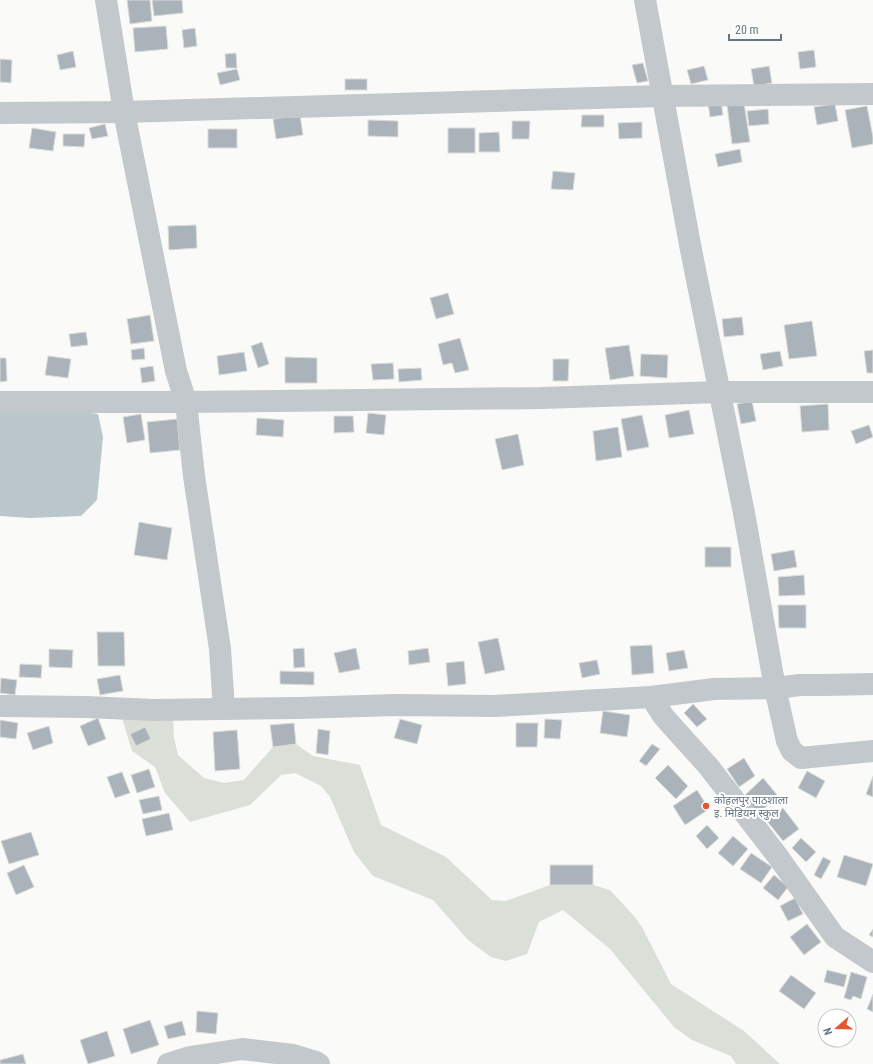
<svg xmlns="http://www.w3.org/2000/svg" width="873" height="1064" viewBox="0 0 873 1064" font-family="'Roboto Condensed','Noto Sans Devanagari',sans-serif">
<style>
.green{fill:#dadfd7}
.water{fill:#bbc7cb}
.building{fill:#aab3b9;stroke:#dcdcda}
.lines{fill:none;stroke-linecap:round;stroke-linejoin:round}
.minor{stroke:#c3c8cc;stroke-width:22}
.poi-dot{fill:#e4572e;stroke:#fff;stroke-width:1.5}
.labels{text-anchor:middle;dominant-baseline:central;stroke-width:4;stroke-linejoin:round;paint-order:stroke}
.poi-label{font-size:11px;fill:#657683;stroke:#fff;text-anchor:start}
</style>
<rect width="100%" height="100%" fill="#fafaf8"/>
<polygon class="green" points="173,717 174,738 178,755 204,778 224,783 244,780 273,747 296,744 313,756 360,765 381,825 446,857 492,900 506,901 550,885 593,885 610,890 634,916 642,927 671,984 744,1031 780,1064 736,1064 731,1056 692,1040 674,1027 610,949 563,910 539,922 527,954 506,961 491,957 468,940 433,900 373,876 354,852 330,797 321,786 295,773 281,775 250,805 190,822 165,793 155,767 132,751 122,718"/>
<polygon class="water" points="69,410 98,414 103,437 97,500 81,516 30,518 0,516 0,411"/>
<g class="building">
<polygon points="127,0 150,0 152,21 130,24"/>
<polygon points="152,0 182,0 183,13 154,16"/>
<polygon points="166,26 168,49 135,52 133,28"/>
<polygon points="195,28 197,46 184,48 182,30"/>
<polygon points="814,50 816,67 800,69 798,52"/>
<polygon points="73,51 76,67 60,70 57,55"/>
<polygon points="236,53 237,68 226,68 225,54"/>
<polygon points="0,59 12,60 11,83 0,82"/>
<polygon points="643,63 648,81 637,83 632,65"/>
<polygon points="704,66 708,80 691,84 687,70"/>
<polygon points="769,66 772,83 754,86 751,69"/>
<polygon points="237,69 240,80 220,85 217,73"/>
<rect x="345" y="79" width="22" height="11"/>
<polygon points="721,101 723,115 710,117 708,103"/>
<polygon points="744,103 750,142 732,144 727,105"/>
<polygon points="835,104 838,121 817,125 814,107"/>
<polygon points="867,106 873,137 873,144 852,148 845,110"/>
<polygon points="768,109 769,124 749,126 747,111"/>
<polygon points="300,115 303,135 276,139 273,119"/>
<polygon points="582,115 604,115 604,127 581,127"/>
<polygon points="368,120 398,121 398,137 368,136"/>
<polygon points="512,121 530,121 529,139 512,139"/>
<polygon points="642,122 642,138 619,139 618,123"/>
<polygon points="105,124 108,136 92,139 89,128"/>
<polygon points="32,128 56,132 53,151 29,148"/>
<rect x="448" y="128" width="27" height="25"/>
<rect x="208" y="129" width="29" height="19"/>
<polygon points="499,132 500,152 479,152 479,133"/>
<polygon points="63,134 85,134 84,147 63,146"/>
<polygon points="740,149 742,162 718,167 715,154"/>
<polygon points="553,171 575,173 573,190 551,189"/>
<polygon points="196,225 197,248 169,250 168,226"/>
<polygon points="448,293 454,314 436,319 430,298"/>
<polygon points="150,315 154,341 131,344 127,319"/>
<polygon points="742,317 744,335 724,337 722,319"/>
<polygon points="812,321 817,356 789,359 784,325"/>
<polygon points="86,332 88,345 71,347 69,334"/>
<polygon points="460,338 469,370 455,373 452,363 443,365 438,344"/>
<polygon points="262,342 269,364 258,368 251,346"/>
<polygon points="629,345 634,376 610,380 605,348"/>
<polygon points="144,348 145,359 132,360 131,350"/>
<polygon points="873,350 873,373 867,373 864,351"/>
<polygon points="780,351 783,366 763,370 760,354"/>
<polygon points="244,352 247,371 219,375 217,356"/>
<polygon points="641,354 668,355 667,378 640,376"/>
<polygon points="48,356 71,359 68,378 45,375"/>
<polygon points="285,357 317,358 317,383 285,383"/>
<polygon points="0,358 6,358 7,381 0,382"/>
<polygon points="553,359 569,359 568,381 553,381"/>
<polygon points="393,363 394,379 373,380 371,364"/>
<polygon points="153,366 155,381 142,383 140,368"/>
<polygon points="421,368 422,380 399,382 398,369"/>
<polygon points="752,401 756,421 741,424 737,404"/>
<polygon points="828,404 829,430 802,432 800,406"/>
<polygon points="689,410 694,434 669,438 665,415"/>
<polygon points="368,413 386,415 384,435 366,433"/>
<polygon points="141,414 145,440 127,443 123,417"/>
<polygon points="642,415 649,447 627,451 621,419"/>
<polygon points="334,416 353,416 354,432 334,433"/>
<polygon points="257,418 284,420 283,437 256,435"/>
<polygon points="177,419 180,450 150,453 147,422"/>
<polygon points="869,425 873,437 856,444 851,431"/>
<polygon points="618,427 622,457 596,461 593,431"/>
<polygon points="518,434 524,465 502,470 495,439"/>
<polygon points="139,522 172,528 167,560 134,555"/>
<rect x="705" y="547" width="26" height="20"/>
<polygon points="794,550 797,567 774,571 771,554"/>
<polygon points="804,575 805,595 779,596 778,577"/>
<polygon points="778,605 806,605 806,628 779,628"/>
<polygon points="97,632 124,632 125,666 98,666"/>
<polygon points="498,638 505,670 485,674 478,642"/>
<polygon points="652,645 654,673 632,675 630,646"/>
<polygon points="304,648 305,667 294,668 293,649"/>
<polygon points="356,648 360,669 339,673 334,653"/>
<polygon points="428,648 430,662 409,665 408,651"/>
<polygon points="49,649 73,650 72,668 49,667"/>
<polygon points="684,650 688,668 669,671 666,653"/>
<polygon points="597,660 600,674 582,678 579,663"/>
<polygon points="464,661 466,684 448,686 446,663"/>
<polygon points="20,664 42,665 41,678 19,677"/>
<polygon points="280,671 314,672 314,685 280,684"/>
<polygon points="120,675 123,691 100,695 97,679"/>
<polygon points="1,678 17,680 15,695 0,693"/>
<polygon points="693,704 707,719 697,727 684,713"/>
<polygon points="603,711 630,715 627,737 600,733"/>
<polygon points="98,718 106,739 88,746 80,726"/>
<polygon points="400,719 422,725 417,744 394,738"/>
<polygon points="545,719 562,720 560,739 544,738"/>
<polygon points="0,720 18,723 16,739 0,737"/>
<polygon points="294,723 296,744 273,747 270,725"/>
<polygon points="516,723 538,723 537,747 516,747"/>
<polygon points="49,726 53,743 33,750 27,733"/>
<polygon points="145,727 151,739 136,746 130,734"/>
<polygon points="318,729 330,731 328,755 316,753"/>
<polygon points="237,730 240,769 215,771 213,732"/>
<polygon points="652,744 660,749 646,766 639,761"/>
<polygon points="744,758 755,776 739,787 727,769"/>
<polygon points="668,765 688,786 676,799 655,778"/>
<polygon points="149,769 155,787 137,793 131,775"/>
<polygon points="807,771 825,781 816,798 798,788"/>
<polygon points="122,772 130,793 115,798 107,777"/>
<polygon points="873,776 873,797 866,794"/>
<polygon points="763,778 778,796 758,814 743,797"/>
<polygon points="697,790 709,809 685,825 673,806"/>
<polygon points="159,796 162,810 143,814 139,800"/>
<polygon points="783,808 799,829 783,841 767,821"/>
<polygon points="169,813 173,830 146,836 142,819"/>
<polygon points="707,825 719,838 707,849 696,836"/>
<polygon points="31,832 39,855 9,864 1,841"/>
<polygon points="733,836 748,849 733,866 718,853"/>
<polygon points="801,838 816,852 806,862 792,848"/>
<polygon points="751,853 772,867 761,883 740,869"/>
<polygon points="844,855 873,864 866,886 837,877"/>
<polygon points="823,857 831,861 821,879 814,875"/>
<polygon points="24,865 34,887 16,895 7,873"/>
<rect x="550" y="865" width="43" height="20"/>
<polygon points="774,875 788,887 778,900 763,888"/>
<polygon points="795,898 803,914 788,921 780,906"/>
<polygon points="807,924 821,942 804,955 790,937"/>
<polygon points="873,929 873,937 869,935"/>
<polygon points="827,970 847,975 844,987 824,982"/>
<polygon points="851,972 867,977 861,999 853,996 851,1000 844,998"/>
<polygon points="791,975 816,993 804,1009 779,991"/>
<polygon points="873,994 873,1012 867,1009"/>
<polygon points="197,1011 218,1013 216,1034 196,1032"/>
<polygon points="150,1020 159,1045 131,1054 123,1029"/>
<polygon points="182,1021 186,1035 168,1039 164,1026"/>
<polygon points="107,1031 115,1056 88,1064 80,1040"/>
<polygon points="23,1054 26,1064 0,1064 0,1060"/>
</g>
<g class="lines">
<g class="minor">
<polyline points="106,0 124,112 176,371 186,402 194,476 220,649 224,709"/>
<polyline points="645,0 691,250 744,513 775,688 787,741 792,751 801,758 873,751"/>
<polyline points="0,113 124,112 662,96 873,94"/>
<polyline points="0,402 186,402 542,398 720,392 873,392"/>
<polyline points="651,697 664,717 709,767 779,858 835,937 873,962"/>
<polyline points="0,706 86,707 154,710 298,708 396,705 495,706 651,697 714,689 775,688 800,685 824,685 873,684"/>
<polyline points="168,1064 190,1057 242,1049 293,1055 316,1062 319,1064"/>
</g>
</g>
<circle class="poi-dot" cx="706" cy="806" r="4"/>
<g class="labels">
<g class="poi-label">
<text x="714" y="800">कोहलपुर पाठशाला<tspan x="714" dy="13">इ. मिडियम स्कुल</tspan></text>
</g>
</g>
<g transform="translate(837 1028) rotate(250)"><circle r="19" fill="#ffffff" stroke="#c1c8cd"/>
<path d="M0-3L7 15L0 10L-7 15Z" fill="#e4572e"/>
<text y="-6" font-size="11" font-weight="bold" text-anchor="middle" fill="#657683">N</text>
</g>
<path d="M729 34v6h52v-6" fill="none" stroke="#657683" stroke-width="2"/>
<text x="735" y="34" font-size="12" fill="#657683" stroke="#ffffff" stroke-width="3" paint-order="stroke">20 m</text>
</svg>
